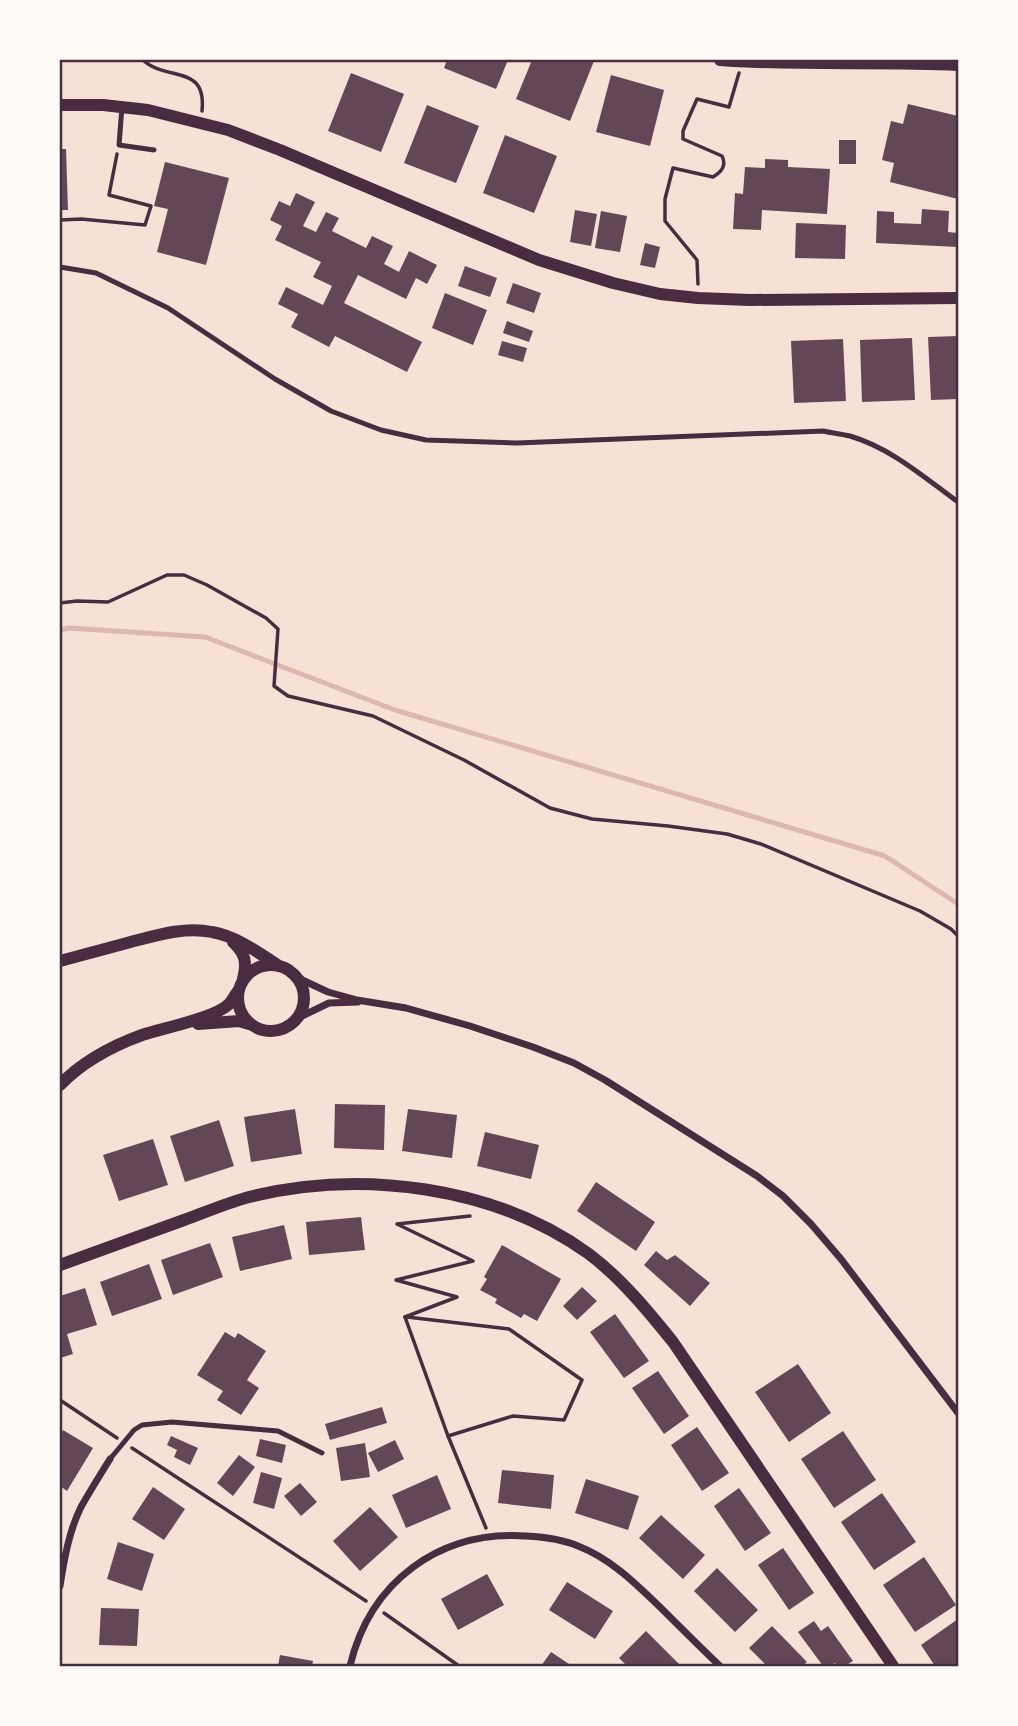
<svg xmlns="http://www.w3.org/2000/svg" width="1018" height="1726" viewBox="0 0 1018 1726" font-family="Commissioner,sans-serif">
<style>
.lines{fill:none;stroke-linecap:round;stroke-linejoin:round}
.stream{stroke:#dcb8b0;stroke-width:5}
.building{fill:#644757}
.path{stroke:#4a2c40;stroke-width:3.5}
.service{stroke:#4a2c40;stroke-width:5}
.minor{stroke:#4a2c40;stroke-width:7}
.tertiary{stroke:#4a2c40;stroke-width:12}
.neatline{fill:none;stroke:#4a2c40;stroke-width:2.5}
</style>
<rect width="100%" height="100%" fill="#f7e1d7"/>
<g class="lines">
<polyline class="stream" points="60,630 69,628 205,637 395,710 885,856 958,904"/>
</g>
<g class="building">
<polygon points="447,60 508,60 496,89 444,68"/>
<polygon points="532,60 589,60 594,61 570,121 516,99"/>
<polygon points="351,73 404,94 381,152 328,131"/>
<polygon points="611,75 664,90 650,146 596,132"/>
<polygon points="908,104 958,116 958,199 890,182 894,163 882,160 891,121 903,124"/>
<polygon points="427,105 479,126 456,183 404,163"/>
<polygon points="505,135 557,156 534,213 483,193"/>
<rect x="839" y="140" width="17" height="24"/>
<polygon points="60,149 66,149 68,210 60,210"/>
<polygon points="765,159 788,160 788,167 830,169 827,214 762,210 761,230 733,229 735,193 743,194 745,167 765,168"/>
<polygon points="165,162 229,178 206,265 157,252 168,209 154,206"/>
<polygon points="296,193 315,202 303,226 316,232 326,212 339,218 332,231 366,248 372,236 393,246 384,264 399,272 409,251 437,265 427,284 416,278 406,299 358,275 344,303 422,342 407,372 335,336 329,347 291,327 298,314 278,304 286,287 323,305 332,286 313,277 321,262 275,240 282,226 270,220 279,201 290,206"/>
<polygon points="922,209 949,211 948,232 958,233 958,247 876,243 877,211 894,212 894,223 921,224"/>
<polygon points="575,210 597,214 591,246 570,242"/>
<polygon points="601,211 627,216 620,252 595,248"/>
<polygon points="796,223 846,225 845,259 795,258"/>
<polygon points="645,243 660,247 655,268 640,265"/>
<polygon points="465,266 497,278 490,297 458,286"/>
<polygon points="513,283 541,293 534,313 506,303"/>
<polygon points="445,293 487,310 473,345 432,328"/>
<polygon points="507,321 533,331 529,342 503,333"/>
<polygon points="958,336 958,399 931,400 928,337"/>
<polygon points="912,338 915,400 862,402 860,340"/>
<polygon points="843,339 846,401 794,403 791,341"/>
<polygon points="502,341 527,348 523,362 498,355"/>
<polygon points="335,1104 385,1105 384,1150 334,1148"/>
<polygon points="295,1109 302,1154 251,1162 244,1117"/>
<polygon points="408,1109 457,1115 452,1158 402,1151"/>
<polygon points="219,1120 234,1166 185,1182 170,1136"/>
<polygon points="485,1132 539,1145 531,1179 477,1166"/>
<polygon points="153,1139 168,1185 119,1201 103,1155"/>
<polygon points="596,1182 655,1222 636,1251 577,1211"/>
<polygon points="361,1217 365,1250 309,1255 306,1222"/>
<polygon points="284,1225 292,1259 240,1271 232,1237"/>
<polygon points="210,1243 223,1277 173,1295 161,1260"/>
<polygon points="502,1245 561,1279 537,1321 524,1314 521,1318 495,1303 497,1299 480,1290 487,1279 484,1277"/>
<polygon points="656,1251 667,1260 675,1255 710,1283 690,1306 644,1265"/>
<polygon points="149,1264 162,1299 112,1316 100,1282"/>
<polygon points="582,1287 597,1301 577,1320 563,1306"/>
<polygon points="85,1288 97,1325 67,1334 73,1354 60,1358 60,1296"/>
<polygon points="615,1314 649,1361 624,1378 590,1332"/>
<polygon points="225,1332 235,1338 238,1333 266,1351 247,1380 259,1388 241,1415 217,1400 223,1391 197,1375"/>
<polygon points="798,1364 831,1413 789,1442 755,1392"/>
<polygon points="658,1371 689,1416 664,1434 632,1388"/>
<polygon points="382,1407 387,1423 330,1440 325,1424"/>
<polygon points="697,1427 729,1473 702,1491 671,1445"/>
<polygon points="63,1430 93,1448 67,1491 60,1486 60,1437"/>
<polygon points="843,1431 876,1480 834,1508 801,1459"/>
<polygon points="171,1436 198,1448 190,1465 174,1457 177,1450 167,1445"/>
<polygon points="260,1439 286,1445 282,1463 256,1456"/>
<polygon points="395,1440 404,1459 378,1472 368,1453"/>
<polygon points="365,1443 370,1477 341,1481 336,1448"/>
<polygon points="239,1455 255,1467 233,1496 217,1483"/>
<polygon points="502,1470 554,1475 551,1509 498,1503"/>
<polygon points="261,1472 282,1478 274,1509 253,1503"/>
<polygon points="437,1475 451,1509 406,1528 392,1495"/>
<polygon points="586,1479 639,1496 628,1530 575,1513"/>
<polygon points="300,1483 317,1502 301,1516 284,1496"/>
<polygon points="153,1487 185,1509 164,1540 132,1519"/>
<polygon points="739,1488 771,1533 745,1551 714,1506"/>
<polygon points="882,1493 916,1542 874,1570 841,1522"/>
<polygon points="370,1507 398,1537 360,1571 333,1541"/>
<polygon points="661,1515 705,1555 683,1579 639,1538"/>
<polygon points="118,1542 154,1554 142,1591 107,1579"/>
<polygon points="783,1548 814,1593 789,1610 758,1565"/>
<polygon points="924,1557 956,1605 915,1632 883,1585"/>
<polygon points="717,1568 758,1610 735,1632 694,1591"/>
<polygon points="487,1574 504,1605 458,1630 441,1599"/>
<polygon points="567,1582 613,1611 595,1639 549,1610"/>
<polygon points="101,1608 139,1609 137,1646 99,1645"/>
<polygon points="958,1619 958,1666 935,1666 921,1645"/>
<polygon points="814,1621 821,1631 828,1626 853,1661 845,1666 837,1666 835,1663 829,1666 823,1666 798,1632"/>
<polygon points="772,1626 807,1662 802,1666 767,1666 749,1648"/>
<polygon points="646,1631 681,1666 627,1666 619,1658"/>
<polygon points="551,1652 572,1666 541,1666"/>
<polygon points="280,1655 313,1661 312,1666 278,1666"/>
</g>
<g class="lines">
<g class="path">
<path d="M143,60C166,82 207,63 202,111"/>
<polyline points="60,220 81,219 145,225 151,206 109,195 117,154"/>
<path d="M698,284L697,260L665,221V199L673,168L713,177C721,172 727,166 722,156L683,139V131L697,99L729,107L739,73"/>
<polyline points="60,603 77,601 108,602 167,575 184,575 207,585 266,618 278,629 274,686 288,696 373,716 464,760 550,808 592,819 668,826 727,834 761,844 920,911 951,929 958,936"/>
<polyline points="405,1317 457,1297 396,1280 473,1261 397,1224 470,1216"/>
<polyline points="405,1317 448,1436 486,1528"/>
<polyline points="407,1317 509,1329 582,1380 564,1420 513,1416 448,1436"/>
<polyline points="60,1400 117,1438"/>
<polyline points="132,1448 366,1601"/>
<polyline points="384,1613 459,1666"/>
</g>
<g class="service">
<polyline points="122,107 119,145 154,150"/>
<path d="M60,267L96,273L168,308L275,379L331,411L381,430L426,440L517,443L823,431C832,433 841,434 850,436C891,448 925,478 958,502"/>
<polyline points="110,1459 134,1430 142,1425 172,1422 278,1431 322,1453"/>
</g>
<g class="minor">
<polyline points="298,978 328,992 357,1000 406,1008 470,1026 533,1047 574,1063 605,1080 757,1176 783,1196 811,1224 841,1259 958,1413"/>
<polyline points="298,1018 329,1003 358,1002"/>
<path d="M60,1586C64,1560 69,1531 81,1507C90,1491 100,1475 110,1459"/>
<path d="M350,1666C370,1582 439,1530 526,1536C544,1537 562,1539 578,1546C612,1559 638,1586 663,1610C682,1629 701,1648 720,1666"/>
</g>
<g class="tertiary">
<path d="M720,60C799,66 879,61 958,65"/>
<polyline points="60,105 103,105 148,110 228,130 280,150 539,260 613,283 660,294 698,298 750,300 958,298"/>
<path d="M233,942C246,954 247,963 243,979"/>
<path d="M60,961C82,955 105,949 127,943C154,936 184,926 212,932C236,936 259,953 279,966"/>
<circle cx="271" cy="998" r="33"/>
<polyline points="198,1024 239,1021 249,1024"/>
<path d="M60,1085C82,1062 112,1046 142,1035C163,1028 215,1018 229,1004C232,1001 235,995 238,991"/>
<path d="M60,1265C101,1250 143,1235 184,1220C206,1212 227,1203 249,1197C361,1169 495,1186 589,1254C621,1278 648,1311 673,1342L893,1666"/>
</g>
</g>
<rect width="1018" height="1726" fill="none" stroke="#fffaf5" stroke-width="122"/>
<rect x="61" y="61" width="896" height="1604" class="neatline"/>
</svg>
